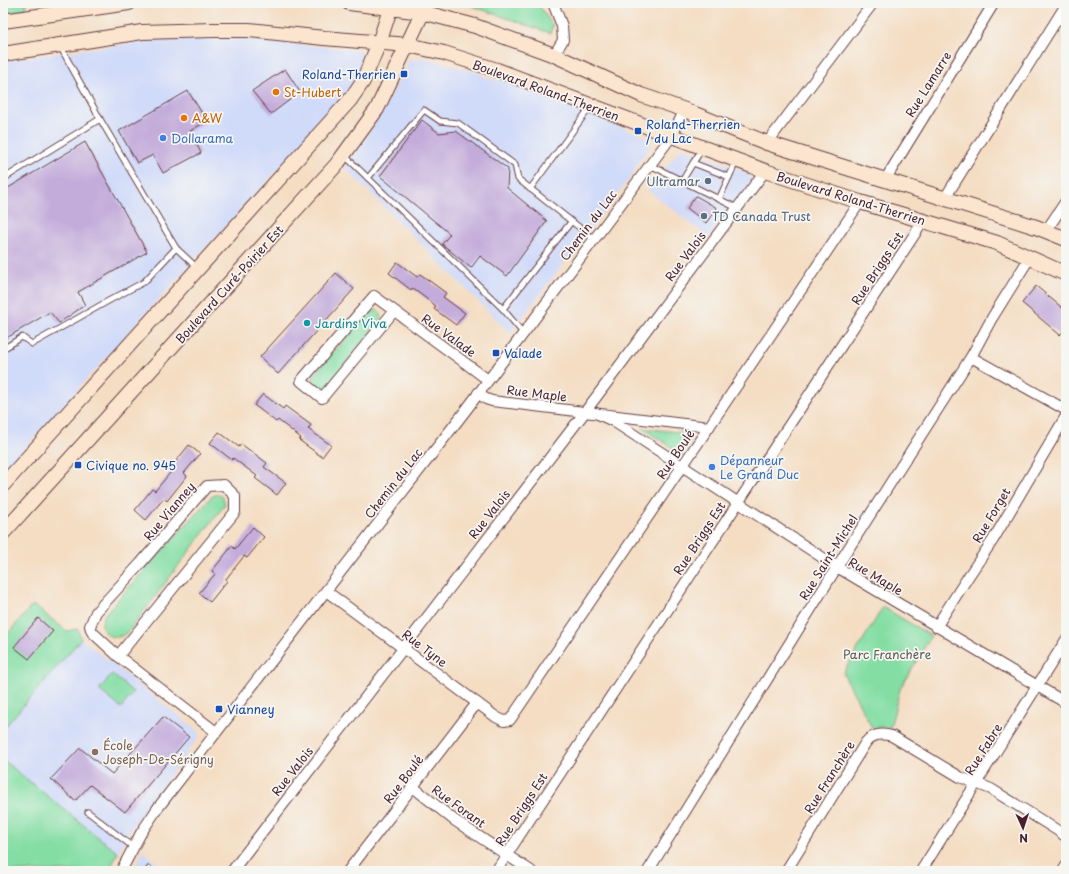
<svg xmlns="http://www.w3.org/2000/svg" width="1069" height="874" viewBox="0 0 1069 874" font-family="'Playpen Sans',sans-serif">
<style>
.built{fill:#d0daf9}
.green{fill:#84dea4;stroke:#677e68}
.building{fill:#c3abda}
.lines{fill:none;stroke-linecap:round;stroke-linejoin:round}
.lane-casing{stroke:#643c42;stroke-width:7}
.street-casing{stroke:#643c42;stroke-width:12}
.secondary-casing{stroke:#643c42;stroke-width:16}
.lane{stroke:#fff;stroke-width:5}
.street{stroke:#fff;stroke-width:10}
.secondary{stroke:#fbe5cf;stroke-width:14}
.transit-dot{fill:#1a4fb4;stroke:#f6f6f2;stroke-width:1.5}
.food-dot{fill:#e8710a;stroke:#f6f6f2;stroke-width:1.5}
.shop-dot{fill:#3f7fe0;stroke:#f6f6f2;stroke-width:1.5}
.service-dot{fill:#5c6f8a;stroke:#f6f6f2;stroke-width:1.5}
.culture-dot{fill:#0f9aa8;stroke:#f6f6f2;stroke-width:1.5}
.education-dot{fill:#8d6e63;stroke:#f6f6f2;stroke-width:1.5}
.labels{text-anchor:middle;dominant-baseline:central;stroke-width:3.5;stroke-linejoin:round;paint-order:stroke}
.transit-label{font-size:12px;fill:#164399;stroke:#f6f6f2;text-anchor:start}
.street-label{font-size:12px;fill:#4a1f2b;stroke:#f6f6f2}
.food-label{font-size:12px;fill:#c56008;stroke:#f6f6f2;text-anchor:start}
.shop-label{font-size:12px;fill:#366cbe;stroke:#f6f6f2;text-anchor:start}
.service-label{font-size:12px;fill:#4e5e75;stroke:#f6f6f2;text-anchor:end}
.culture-label{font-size:12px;fill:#0d838f;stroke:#f6f6f2;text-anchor:start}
.park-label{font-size:12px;fill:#5b584f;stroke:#f6f6f2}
.education-label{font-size:12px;fill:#785e54;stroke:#f6f6f2;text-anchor:start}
</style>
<rect width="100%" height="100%" fill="#f6f6f2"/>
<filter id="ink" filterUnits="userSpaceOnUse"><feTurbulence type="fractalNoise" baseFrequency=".025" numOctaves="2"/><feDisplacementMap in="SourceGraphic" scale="8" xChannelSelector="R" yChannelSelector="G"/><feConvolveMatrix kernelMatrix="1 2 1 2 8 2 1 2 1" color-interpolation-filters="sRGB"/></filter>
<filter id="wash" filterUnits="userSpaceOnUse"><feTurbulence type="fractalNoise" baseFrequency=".012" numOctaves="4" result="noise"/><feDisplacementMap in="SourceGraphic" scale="16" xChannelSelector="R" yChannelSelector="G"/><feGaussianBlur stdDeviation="0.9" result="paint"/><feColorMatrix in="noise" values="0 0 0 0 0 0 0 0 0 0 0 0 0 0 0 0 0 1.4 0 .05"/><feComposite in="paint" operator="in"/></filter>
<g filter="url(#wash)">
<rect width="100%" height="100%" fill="#f4ddc2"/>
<g class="built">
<polygon points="210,37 256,40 362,51 361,69 352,89 323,121 183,272 3,472 3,61 146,41"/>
<polygon points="420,57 482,74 482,76 497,81 498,79 536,92 648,138 650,140 650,147 634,168 636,170 510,333 344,167 362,143 381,114 400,78 404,80 408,70 405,68 409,59 419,61"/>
<polygon points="683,148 748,173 751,178 749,186 708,237 648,190 678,152"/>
<polygon points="81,639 199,732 198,738 138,818 130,830 118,853 3,760 3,729"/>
<polygon points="143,851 167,871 133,871"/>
</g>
<g class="green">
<polygon points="3,3 26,3 26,10 3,14"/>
<polygon points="463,3 537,3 553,26 550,33"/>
<path d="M374,310L379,311C382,315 382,318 379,322L326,388C316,390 310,382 315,373L370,312Z"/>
<polygon points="642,428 686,433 690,435 691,440 682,454"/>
<path d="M217,494L223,497L225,504L223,507L128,632C113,645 95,631 105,614L211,497Z"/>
<polygon points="33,605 67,631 78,629 81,639 3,729 3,639"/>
<polygon points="883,607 931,636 900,689 890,728 881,727 872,728 843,673"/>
<polygon points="112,674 133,692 121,708 99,690"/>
<polygon points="3,760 118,853 109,871 3,871"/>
</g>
<g id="blocks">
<g class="building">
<polygon points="285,69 300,92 271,114 252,91"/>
<polygon points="188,91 207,121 190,131 201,153 163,173 153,155 137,163 119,131"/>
<polygon points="422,120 439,133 456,131 508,169 507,188 547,221 507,276 480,256 471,268 442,244 450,234 380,176"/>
<polygon points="85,142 147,252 78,292 85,305 59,323 50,312 3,340 3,191"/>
<polygon points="696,196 717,208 706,223 687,208"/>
<polygon points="397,262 417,277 420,274 446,293 443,297 465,313 456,325 434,309 436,306 412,288 411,290 389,273"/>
<polygon points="336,273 354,289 278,374 260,357"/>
<polygon points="1036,286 1066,311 1066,328 1060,335 1022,303"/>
<polygon points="263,394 283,409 285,406 311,425 308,429 331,445 322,457 299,440 301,438 278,420 276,422 254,405"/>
<polygon points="219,432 239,447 241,444 267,463 264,467 286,483 277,495 255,478 257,476 233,458 232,460 210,443"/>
<polygon points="189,445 200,454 184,473 187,476 167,501 164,498 146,520 135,510 152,489 155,491 174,468 172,466"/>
<polygon points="253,527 264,537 247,558 244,556 226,579 227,581 210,602 199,593 215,574 212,571 232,546 235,549"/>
<polygon points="38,618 53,631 29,659 14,647"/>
<polygon points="163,717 189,737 125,812 90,785 75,801 51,779 80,748 112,774"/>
</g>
</g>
</g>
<g filter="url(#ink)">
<use href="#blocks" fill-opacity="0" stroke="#643c42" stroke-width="1"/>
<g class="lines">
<g class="lane-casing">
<g id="lane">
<polyline points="60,46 100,119 176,248 192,263 195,269"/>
<polyline points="344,155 368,178 424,110 440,121 458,123 515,165 518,179 594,239"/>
<polyline points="693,163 702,149"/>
<polyline points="650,165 737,208"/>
<polyline points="368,178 503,309 523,333"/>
<polyline points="3,179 100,119"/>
<polyline points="682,181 693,163 729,177"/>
<polyline points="530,189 591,106"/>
<polyline points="719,199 736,162"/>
<polyline points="503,309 571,222"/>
<polyline points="3,349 22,337 32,344 110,300 144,282 176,248"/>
<polyline points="88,812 133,847"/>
<polyline points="148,871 149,869"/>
</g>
</g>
<g class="street-casing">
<g id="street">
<polyline points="553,3 562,26 563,40 554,55"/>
<polyline points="767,143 873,3"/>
<polyline points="885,180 994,3"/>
<polyline points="945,198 1066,5"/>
<polyline points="1046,231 1066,201"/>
<polyline points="394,311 322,398 301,381 374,296 464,362 488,380"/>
<polyline points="971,357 1066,410"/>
<polyline points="478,393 486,399 492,401 709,427"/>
<polyline points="596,413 613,421 837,567 1066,703"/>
<polyline points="326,591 496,717 504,721 510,720 715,418 860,202"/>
<polyline points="936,627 968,577 993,540 1066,416"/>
<polyline points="118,656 235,512 235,496 224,485 207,486 140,564 96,612 90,626 92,632 118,656 216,732"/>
<polyline points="413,787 454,820 531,871"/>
<polyline points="121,871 141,833 157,809 466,410 671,137 685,110"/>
<polyline points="232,871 585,412 765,171"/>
<polyline points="348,871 477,703"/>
<polyline points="496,871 924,220"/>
<polyline points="648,871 845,554 971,357 992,318 1030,257"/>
<path d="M786,871L866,742C873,734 881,733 892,736L960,777L991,789L1060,832L1066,837"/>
<polyline points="921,871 1066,640"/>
<polyline points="1063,871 1066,866"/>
</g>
</g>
<g class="secondary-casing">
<g id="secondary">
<polyline points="349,3 422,12 475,26 554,55 641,95 685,110 767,143 1036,227 1066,239"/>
<polyline points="3,21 129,3"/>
<polyline points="3,54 142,32 213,30 249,30 324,38 408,45 444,53 497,70 765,171 860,202 997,243 1066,274"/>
<polyline points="3,485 350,100 363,81 379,43 392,3"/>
<polyline points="3,533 337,164 377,109 426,5"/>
</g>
</g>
<use href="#lane" class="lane"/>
<use href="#street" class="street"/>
<use href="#secondary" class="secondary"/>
</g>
</g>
<g class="transit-dot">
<rect x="400" y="70" width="8" height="8" rx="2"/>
<rect x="634" y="127" width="8" height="8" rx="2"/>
<rect x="492" y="349" width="8" height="8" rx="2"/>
<rect x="74" y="461" width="8" height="8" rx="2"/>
<rect x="215" y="705" width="8" height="8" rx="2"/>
</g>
<g class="food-dot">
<circle cx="276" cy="92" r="4"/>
<circle cx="184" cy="118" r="4"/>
</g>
<g class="shop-dot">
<circle cx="163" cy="138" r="4"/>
<circle cx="712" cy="467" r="4"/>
</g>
<g class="service-dot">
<circle cx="708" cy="181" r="4"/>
<circle cx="704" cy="216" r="4"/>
</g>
<circle class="culture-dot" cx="307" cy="323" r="4"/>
<circle class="education-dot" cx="95" cy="752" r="4"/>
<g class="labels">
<g class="transit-label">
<text x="396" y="74" text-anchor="end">Roland-Therrien</text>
<text x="646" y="124">Roland-Therrien<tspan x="646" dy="14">/ du Lac</tspan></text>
<text x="504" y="353">Valade</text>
<text x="86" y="465">Civique no. 945</text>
<text x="227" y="709">Vianney</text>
</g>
<g class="street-label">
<text transform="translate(928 84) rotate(-58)">Rue Lamarre</text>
<text transform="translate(546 90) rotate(20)">Boulevard Roland-Therrien</text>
<text transform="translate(851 198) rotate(17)">Boulevard Roland-Therrien</text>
<text transform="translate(588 225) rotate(-53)">Chemin du Lac</text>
<text transform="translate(685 256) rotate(-53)">Rue Valois</text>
<text transform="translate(877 268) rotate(-57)">Rue Briggs Est</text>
<text transform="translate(229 284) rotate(-48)">Boulevard Curé-Poirier Est</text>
<text transform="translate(449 335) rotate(36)">Rue Valade</text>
<text transform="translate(537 393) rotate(7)">Rue Maple</text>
<text transform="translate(675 454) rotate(-56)">Rue Boulé</text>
<text transform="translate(393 483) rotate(-52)">Chemin du Lac</text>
<text transform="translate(169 511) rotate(-50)">Rue Vianney</text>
<text transform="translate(489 514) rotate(-52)">Rue Valois</text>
<text transform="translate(991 515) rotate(-59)">Rue Forget</text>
<text transform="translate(699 538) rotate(-57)">Rue Briggs Est</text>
<text transform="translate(828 557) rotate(-58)">Rue Saint-Michel</text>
<text transform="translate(876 576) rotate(31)">Rue Maple</text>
<text transform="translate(425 648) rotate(37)">Rue Tyne</text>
<text transform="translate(983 749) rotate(-58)">Rue Fabre</text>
<text transform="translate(292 771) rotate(-52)">Rue Valois</text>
<text transform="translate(829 777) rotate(-58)">Rue Franchère</text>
<text transform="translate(403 779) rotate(-53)">Rue Boulé</text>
<text transform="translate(459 806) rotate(36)">Rue Forant</text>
<text transform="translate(521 809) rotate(-57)">Rue Briggs Est</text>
</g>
<g class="food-label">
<text x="284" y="92">St-Hubert</text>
<text x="192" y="118">A&amp;W</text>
</g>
<g class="shop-label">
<text x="171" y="138">Dollarama</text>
<text x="720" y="460">Dépanneur<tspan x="720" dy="14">Le Grand Duc</tspan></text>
</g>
<g class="service-label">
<text x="700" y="181">Ultramar</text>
<text x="712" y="216" text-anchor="start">TD Canada Trust</text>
</g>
<g class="culture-label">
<text x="315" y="323">Jardins Viva</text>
</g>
<g class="park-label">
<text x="887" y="654">Parc Franchère</text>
</g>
<g class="education-label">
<text x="103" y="745">École<tspan x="103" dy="14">Joseph-De-Sérigny</tspan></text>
</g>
</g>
<rect width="1069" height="874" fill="none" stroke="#f6f6f2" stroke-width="16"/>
<g transform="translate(1023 828) rotate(177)" stroke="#f6f6f2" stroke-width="3" paint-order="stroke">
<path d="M0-3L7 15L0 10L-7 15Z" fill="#4a1f2b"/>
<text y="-6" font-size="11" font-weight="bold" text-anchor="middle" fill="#4a1f2b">N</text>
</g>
</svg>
